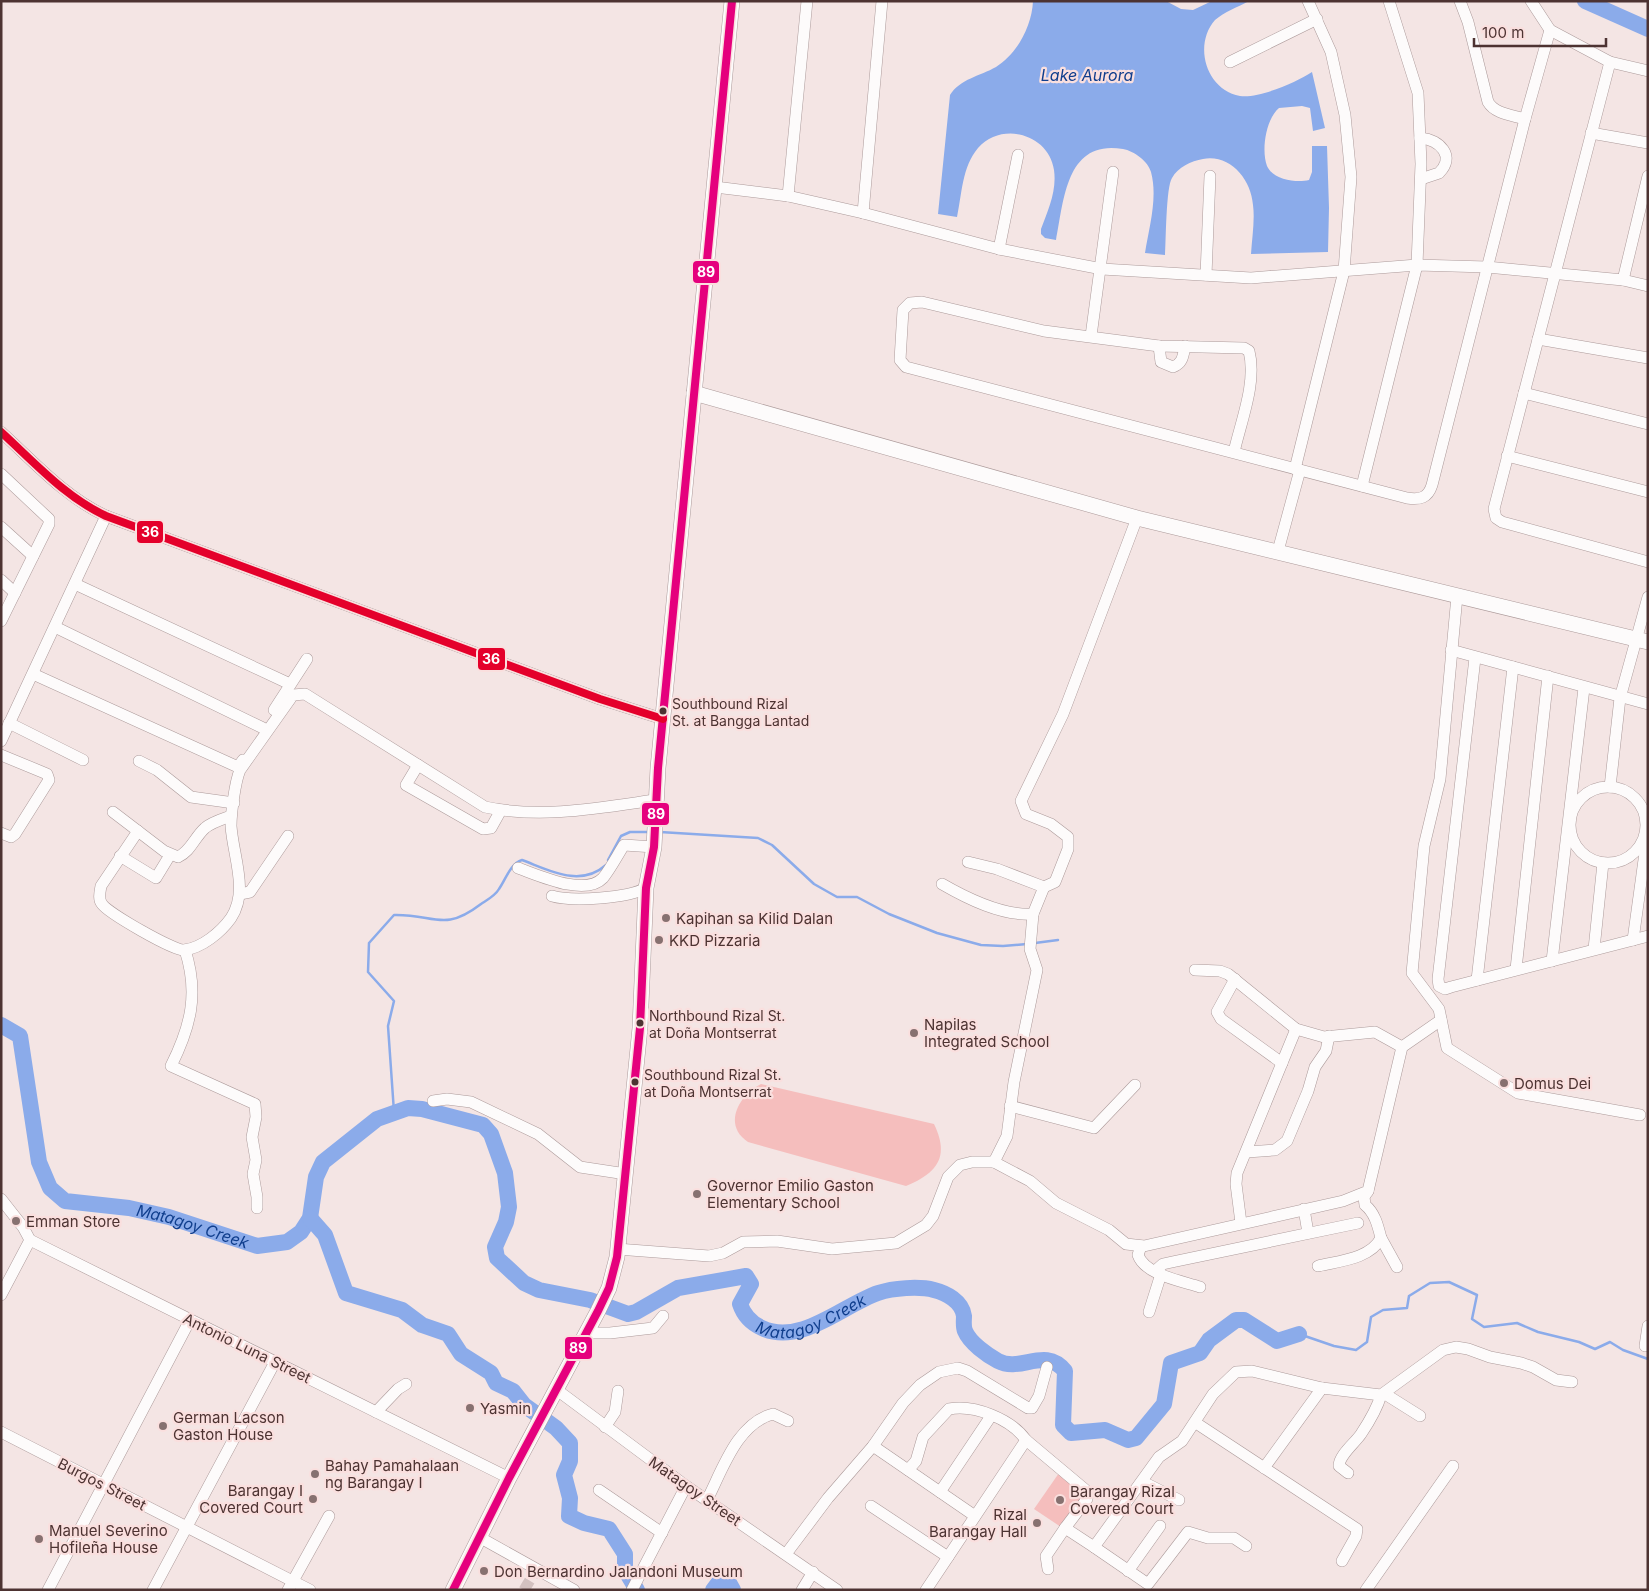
<svg xmlns="http://www.w3.org/2000/svg" width="1649" height="1591" viewBox="0 0 1649 1591" font-family="Inter,sans-serif">
<style>
.green{fill:#f5bebd}
.water{fill:#8babea}
.lines{fill:none;stroke-linecap:round;stroke-linejoin:round}
.stream{stroke:#8babea;stroke-width:2.5}
.river{stroke:#8babea;stroke-width:16}
.minor-tunnel{stroke:#d3c1c0;stroke-width:11;stroke-dasharray:11 5.5;stroke-linecap:butt}
.minor-casing{stroke:#ac9a9a;stroke-width:12}
.major-casing{stroke:#ac9a9a;stroke-width:16}
.minor{stroke:#fdfbfb;stroke-width:11}
.major{stroke:#fdfbfb;stroke-width:15}
.bus-1-casing{stroke:#fadfde;stroke-width:11}
.bus-2-casing{stroke:#fadfde;stroke-width:11}
.bus-1{stroke:#e5007d;stroke-width:8}
.bus-2{stroke:#e4002b;stroke-width:8}
.bus-dot{fill:#4d3332;stroke:#fadfde;stroke-width:2}
.poi-dot{fill:#877170;stroke:#fadfde;stroke-width:2}
.labels{text-anchor:middle;dominant-baseline:central;stroke-width:4.5;stroke-linejoin:round;paint-order:stroke}
.bus-label{font-size:14px;fill:#4d3332;stroke:#fadfde;text-anchor:start}
.poi-label{font-size:15px;fill:#4d3332;stroke:#fadfde;text-anchor:start}
.street-label{font-size:15px;fill:#4d3332;stroke:#fadfde}
.water-label{font-size:16px;font-style:italic;fill:#103e8d;stroke:#fadfde}
.line-badge{stroke:#fadfde;stroke-width:2}
.badge-label{font-size:14px;text-anchor:middle;font-weight:bold;fill:#fff}
</style>
<rect width="100%" height="100%" fill="#f4e5e4"/>
<g class="green">
<path d="M761,1084L934,1124C950,1157 937,1173 906,1186L748,1142C722,1125 739,1095 761,1084Z"/>
<polygon points="1059,1473 1086,1491 1061,1527 1034,1509"/>
</g>
<path class="water" d="M1033,1H1166L1181,9L1193,10L1212,1H1249C1238,7 1224,12 1215,20C1193,45 1206,90 1240,96C1258,99 1297,82 1312,72L1325,128L1313,131L1310,108L1302,106L1279,108C1266,119 1261,150 1267,166C1273,180 1297,183 1309,180L1312,172V146H1327L1329,208L1328,252L1251,254C1252,238 1255,220 1253,205C1251,179 1230,154 1203,159C1191,161 1178,167 1172,178C1166,187 1166,241 1165,255L1145,253C1149,227 1158,198 1151,172C1148,161 1134,151 1123,149C1066,139 1064,200 1056,240L1045,238L1041,234V229C1048,210 1057,191 1054,170C1049,134 1002,121 978,148C962,167 962,194 957,217L938,214L950,95C960,79 980,76 996,67C1017,54 1032,26 1033,1Z"/>
<g class="lines">
<g class="stream">
<polyline points="660,832 758,838 772,845 814,884 837,897 857,897 889,914 937,933 981,945 1003,946 1027,944"/>
<polyline points="608,860 621,836 630,832 649,832"/>
<polyline points="1035,943 1058,940"/>
<path d="M394,1112L388,1026L394,1001L368,972L369,943L394,915C435,914 443,933 481,904C487,900 495,896 499,889C506,879 510,864 522,860C549,870 580,888 606,865"/>
<polyline points="1299,1334 1334,1346 1356,1350 1367,1342 1371,1317 1383,1310 1407,1308 1409,1296 1430,1283 1449,1282 1477,1295 1472,1319 1484,1327 1517,1323 1538,1332 1579,1342 1595,1349 1610,1342 1623,1350 1648,1359"/>
</g>
<g class="river">
<polyline points="1585,1 1648,29"/>
<path id="s1" d="M1,1025L20,1036L39,1162L50,1188L65,1201L129,1208L169,1217L257,1246L287,1242L301,1232L310,1218L316,1177L323,1162L377,1119L408,1108L422,1109L483,1125L491,1134L505,1173L509,1207L506,1222L495,1247L497,1258L524,1283L539,1290L590,1300L628,1314L636,1312L678,1288L746,1276L751,1284L740,1304C744,1316 751,1323 762,1328C801,1346 843,1305 878,1293C893,1288 919,1286 934,1290C946,1293 962,1301 964,1316C964,1320 963,1326 965,1331C970,1343 987,1355 998,1361C1021,1373 1045,1346 1065,1371L1063,1425L1071,1433L1105,1430L1128,1440L1136,1438L1164,1404L1171,1363L1200,1353L1209,1340L1236,1320H1244L1277,1341L1299,1334"/>
<polyline points="310,1218 325,1235 346,1293 402,1310 422,1325 448,1334 461,1354 491,1373 496,1383 513,1391 524,1405 556,1428 570,1443 570,1461 564,1475 570,1498 569,1516 584,1523 609,1529 625,1554 625,1570 637,1590"/>
<polyline points="713,1590 719,1582 728,1581 733,1590"/>
</g>
<polyline class="minor-tunnel" points="524,1590 533,1575"/>
<g class="minor-casing">
<g id="minor">
<path d="M1460,1L1468,22L1488,102C1495,114 1512,115 1525,119"/>
<polyline points="1531,1 1550,30 1610,62 1648,71"/>
<polyline points="1230,62 1317,19"/>
<polyline points="1610,62 1494,509 1496,518 1502,522 1648,562"/>
<polyline points="1591,133 1648,143"/>
<path d="M1420,138C1440,140 1456,156 1439,173L1421,179"/>
<polyline points="715,187 788,196 863,213 999,249 1102,269 1251,278 1417,265 1487,267 1623,280 1648,286"/>
<polyline points="788,196 807,1"/>
<polyline points="863,213 882,1"/>
<polyline points="999,249 1018,155"/>
<polyline points="1206,275 1210,176"/>
<polyline points="1623,280 1648,176"/>
<polyline points="1091,336 1113,172"/>
<polyline points="1538,339 1648,358"/>
<path d="M1159,346L1161,362L1173,367C1183,363 1183,356 1185,346"/>
<polyline points="1524,393 1648,424"/>
<path d="M1,432C34,462 65,497 106,516L600,699L663,719"/>
<path d="M1234,452C1241,421 1257,382 1249,351L1244,348L1159,346L1044,331L922,302L910,303L903,310L900,360L906,367L1407,498C1420,500 1428,498 1432,485L1525,119L1550,30"/>
<polyline points="1507,456 1648,492"/>
<polyline points="1295,469 1344,271 1351,177 1345,115 1331,52 1308,1"/>
<polyline points="1,474 49,519 49,524 1,621"/>
<polyline points="1362,486 1417,265 1421,164 1418,93 1389,1"/>
<polyline points="1,527 33,556"/>
<polyline points="1278,551 1300,470"/>
<polyline points="1,580 15,593"/>
<polyline points="75,584 290,684"/>
<polyline points="1457,596 1440,779 1424,846 1412,973 1439,1009 1447,1048 1518,1093 1640,1115"/>
<polyline points="55,627 263,728"/>
<polyline points="1451,650 1648,704"/>
<polyline points="1475,658 1438,979 1439,986 1445,989 1451,987 1648,936"/>
<polyline points="33,674 238,767 243,760"/>
<polyline points="274,710 307,659"/>
<polyline points="9,723 83,760"/>
<polyline points="1,741 106,516"/>
<polyline points="1,755 47,774 49,780 15,834 11,837 1,833"/>
<polyline points="139,761 157,770 191,797 234,803"/>
<polyline points="418,765 406,785 483,829 491,828 501,810"/>
<circle cx="1608" cy="825" r="38"/>
<polyline points="1610,787 1620,698 1648,597"/>
<path d="M113,812L164,851L178,857C191,851 194,838 205,828C212,822 223,819 231,816"/>
<path d="M138,831L101,886C100,892 98,899 102,904C108,913 174,951 184,950C202,948 221,932 231,918C249,891 233,856 231,826C231,813 235,782 240,770L293,695L305,694L485,807C541,819 599,808 655,800"/>
<polyline points="120,856 156,878 170,855"/>
<polyline points="968,862 997,869 1044,887"/>
<path d="M518,868C538,875 585,897 603,878C611,868 617,856 624,845L654,847"/>
<path d="M942,884C968,899 1002,916 1033,914L1044,887L1055,882L1068,849V837L1051,824L1026,814L1021,801L1063,714L1137,518"/>
<polyline points="240,894 250,892 288,836"/>
<path d="M552,896C573,902 628,898 646,888"/>
<polyline points="1633,940 1647,838"/>
<polyline points="1594,949 1603,863"/>
<path d="M185,950C199,993 191,1026 171,1066L255,1104L256,1117L252,1137L256,1160L253,1174L257,1197V1208"/>
<polyline points="1552,961 1584,688"/>
<polyline points="1516,969 1548,676"/>
<polyline points="1195,970 1220,971 1228,974 1296,1029 1324,1037 1375,1032 1402,1047"/>
<polyline points="1235,979 1217,1012 1221,1019 1282,1063 1296,1029"/>
<polyline points="1477,980 1513,667"/>
<polyline points="433,1101 447,1099 471,1102 538,1134 580,1167 626,1174"/>
<polyline points="1010,1106 1094,1128 1135,1085"/>
<polyline points="1247,1152 1275,1150 1287,1141 1308,1091 1315,1067 1326,1051 1329,1036"/>
<polyline points="994,1162 1007,1136 1014,1082 1037,970 1030,949 1033,914"/>
<polyline points="1,1199 23,1227 30,1240 509,1478"/>
<polyline points="1304,1209 1308,1233"/>
<polyline points="1241,1223 1236,1184 1237,1173 1282,1063"/>
<polyline points="1381,1238 1397,1267"/>
<path d="M1141,1246L1138,1255C1145,1275 1182,1281 1200,1287"/>
<polyline points="617,1249 709,1256 723,1253 743,1242 777,1241 832,1249 896,1243 926,1225 933,1216 948,1177 960,1165 972,1162 994,1162 1030,1181 1056,1203 1109,1230 1126,1244 1144,1246 1343,1201 1368,1191 1402,1047 1441,1020"/>
<path d="M1318,1266C1339,1261 1370,1259 1381,1238C1378,1226 1375,1213 1365,1205L1364,1197L1368,1191"/>
<polyline points="1155,1271 1163,1264 1172,1262 1358,1223"/>
<polyline points="1,1295 30,1240"/>
<polyline points="1149,1312 1161,1274"/>
<polyline points="588,1333 610,1333 653,1328 663,1316"/>
<polyline points="1645,1346 1648,1326"/>
<polyline points="557,1390 686,1486 837,1590"/>
<polyline points="1385,1394 1420,1416"/>
<polyline points="376,1412 398,1389 406,1384"/>
<polyline points="1196,1423 1357,1529 1356,1536 1342,1561"/>
<polyline points="605,1427 615,1412 618,1391"/>
<polyline points="1,1432 310,1590"/>
<polyline points="873,1446 975,1516"/>
<polyline points="1264,1468 1322,1388"/>
<path d="M908,1470L916,1461L923,1437L949,1409C974,1404 1011,1419 1026,1440"/>
<path d="M1348,1473L1339,1466C1339,1455 1355,1443 1361,1434C1369,1422 1377,1409 1381,1395"/>
<polyline points="1143,1482 1179,1500"/>
<polyline points="599,1490 662,1533"/>
<polyline points="940,1492 991,1416"/>
<path d="M707,1500C722,1471 737,1423 773,1414L788,1421"/>
<polyline points="871,1506 948,1557"/>
<polyline points="479,1537 574,1590"/>
<polyline points="1094,1547 1148,1584 1188,1532 1208,1538 1234,1538 1246,1546"/>
<polyline points="786,1554 828,1498 873,1446 903,1403 920,1385 939,1372 958,1368 967,1371 1028,1408 1032,1408 1039,1396 1047,1367"/>
<polyline points="1048,1569 1046,1556 1065,1528"/>
<polyline points="1128,1571 1160,1526"/>
<polyline points="48,1590 190,1320"/>
<polyline points="153,1590 275,1362"/>
<polyline points="288,1590 329,1516"/>
<polyline points="632,1590 686,1486"/>
<polyline points="802,1590 813,1572"/>
<polyline points="926,1590 1026,1440 1088,1492 1087,1499 1065,1528 1094,1547 1159,1457 1182,1441 1213,1394 1236,1372 1252,1371 1322,1388 1381,1395 1443,1350 1456,1347 1468,1349 1490,1357 1521,1363 1533,1367 1556,1380 1572,1382"/>
<polyline points="1366,1590 1453,1466"/>
</g>
</g>
<g class="major-casing">
<g id="major">
<polyline points="694,393 1137,518 1648,642"/>
<polyline points="453,1590 509,1478 598,1311 609,1288 617,1257 640,1028 646,888 654,847 658,768 732,1"/>
</g>
</g>
<use href="#minor" class="minor"/>
<use href="#major" class="major"/>
<g class="bus-1-casing">
<polyline id="bus-1" points="453,1590 509,1478 598,1311 609,1288 617,1257 640,1028 646,888 654,847 658,768 732,1"/>
</g>
<g class="bus-2-casing">
<path id="bus-2" d="M1,432C34,462 65,497 106,516L600,699L663,719"/>
</g>
<use href="#bus-1" class="bus-1"/>
<use href="#bus-2" class="bus-2"/>
</g>
<g class="bus-dot">
<circle cx="663" cy="711" r="4.5"/>
<circle cx="640" cy="1023" r="4.5"/>
<circle cx="635" cy="1082" r="4.5"/>
</g>
<g class="poi-dot">
<circle cx="666" cy="918" r="5"/>
<circle cx="659" cy="940" r="5"/>
<circle cx="914" cy="1033" r="5"/>
<circle cx="1504" cy="1083" r="5"/>
<circle cx="697" cy="1194" r="5"/>
<circle cx="16" cy="1221" r="5"/>
<circle cx="470" cy="1408" r="5"/>
<circle cx="163" cy="1426" r="5"/>
<circle cx="315" cy="1474" r="5"/>
<circle cx="313" cy="1499" r="5"/>
<circle cx="1060" cy="1500" r="5"/>
<circle cx="1037" cy="1523" r="5"/>
<circle cx="39" cy="1539" r="5"/>
<circle cx="484" cy="1571" r="5"/>
</g>
<g class="labels">
<g class="bus-label">
<text x="672" y="703">Southbound Rizal<tspan x="672" dy="17">St. at Bangga Lantad</tspan></text>
<text x="649" y="1015">Northbound Rizal St.<tspan x="649" dy="17">at Doña Montserrat</tspan></text>
<text x="644" y="1074">Southbound Rizal St.<tspan x="644" dy="17">at Doña Montserrat</tspan></text>
</g>
<g class="poi-label">
<text x="676" y="918">Kapihan sa Kilid Dalan</text>
<text x="669" y="940">KKD Pizzaria</text>
<text x="924" y="1024">Napilas<tspan x="924" dy="17">Integrated School</tspan></text>
<text x="1514" y="1083">Domus Dei</text>
<text x="707" y="1185">Governor Emilio Gaston<tspan x="707" dy="17">Elementary School</tspan></text>
<text x="26" y="1221">Emman Store</text>
<text x="480" y="1408">Yasmin</text>
<text x="173" y="1417">German Lacson<tspan x="173" dy="17">Gaston House</tspan></text>
<text x="325" y="1465">Bahay Pamahalaan<tspan x="325" dy="17">ng Barangay Ⅰ</tspan></text>
<text x="303" y="1490" text-anchor="end">Barangay I<tspan x="303" dy="17">Covered Court</tspan></text>
<text x="1070" y="1491">Barangay Rizal<tspan x="1070" dy="17">Covered Court</tspan></text>
<text x="1027" y="1514" text-anchor="end">Rizal<tspan x="1027" dy="17">Barangay Hall</tspan></text>
<text x="49" y="1530">Manuel Severino<tspan x="49" dy="17">Hofileña House</tspan></text>
<text x="494" y="1571">Don Bernardino Jalandoni Museum</text>
</g>
<g class="street-label">
<text transform="translate(247 1348) rotate(26)">Antonio Luna Street</text>
<text transform="translate(102 1484) rotate(27)">Burgos Street</text>
<text transform="translate(695 1491) rotate(35)">Matagoy Street</text>
</g>
<g class="water-label">
<text x="1087" y="75">Lake Aurora</text>
<text stroke="none"><textPath href="#s1" startOffset="328">Matagoy Creek</textPath></text>
<text stroke="none"><textPath href="#s1" startOffset="1228">Matagoy Creek</textPath></text>
</g>
</g>
<g class="line-badge">
<rect x="692" y="260" width="28" height="24" rx="5" fill="#e5007d"/>
<rect x="136" y="520" width="28" height="24" rx="5" fill="#e4002b"/>
<rect x="477" y="647" width="29" height="24" rx="5" fill="#e4002b"/>
<rect x="641" y="802" width="29" height="24" rx="5" fill="#e5007d"/>
<rect x="564" y="1336" width="29" height="24" rx="5" fill="#e5007d"/>
</g>
<g class="badge-label">
<text x="706" y="277">89</text>
<text x="150" y="537">36</text>
<text x="491" y="664">36</text>
<text x="656" y="819">89</text>
<text x="578" y="1353">89</text>
</g>
<rect width="1649" height="1591" fill="none" stroke="#4d3332" stroke-width="5"/>
<path d="M1474 38v8h132v-8" fill="none" stroke="#4d3332" stroke-width="2.5"/>
<text x="1482" y="38" font-size="15" fill="#4d3332" stroke="#fadfde" stroke-width="4" paint-order="stroke">100 m</text>
</svg>
